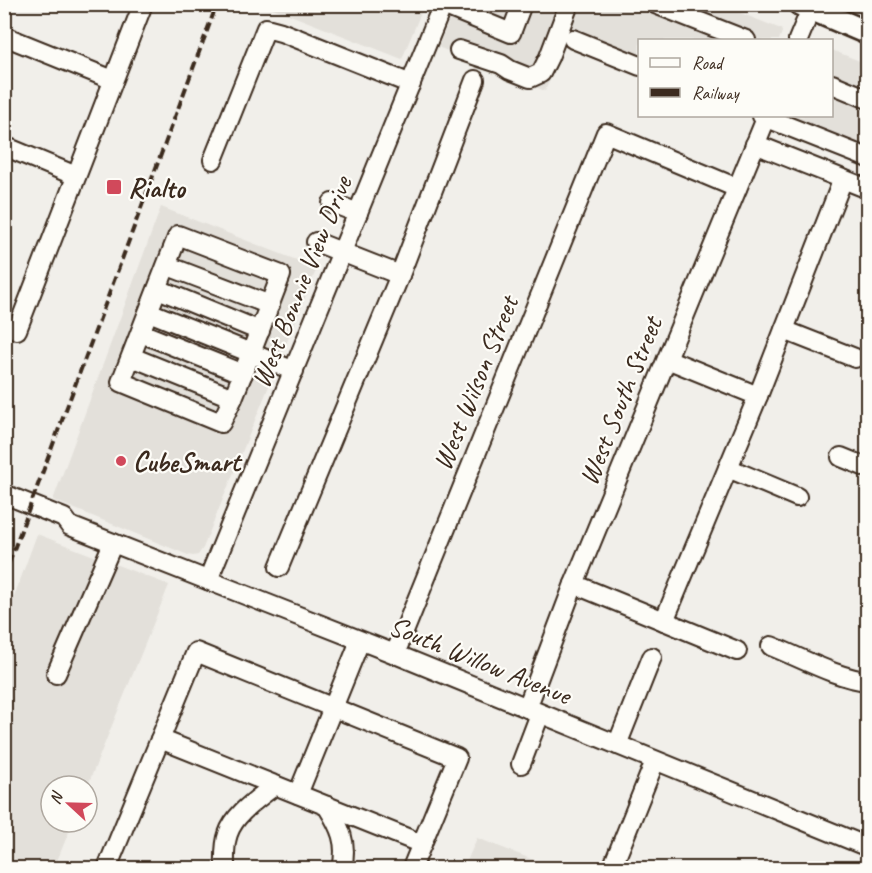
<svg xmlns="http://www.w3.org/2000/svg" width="872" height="873" viewBox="0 0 872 873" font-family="Caveat,sans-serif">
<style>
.built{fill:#e3e0da}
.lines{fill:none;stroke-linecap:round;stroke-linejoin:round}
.minor-casing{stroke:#3b2a1e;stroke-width:22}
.major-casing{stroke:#3b2a1e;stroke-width:27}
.minor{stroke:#fdfcf7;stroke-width:18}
.major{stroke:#fdfcf7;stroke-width:22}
.rail{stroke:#3b2a1e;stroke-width:4;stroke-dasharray:9 4.5;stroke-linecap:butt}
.poi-dot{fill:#d1495b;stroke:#fdfcf7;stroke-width:2}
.labels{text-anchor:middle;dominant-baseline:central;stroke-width:4.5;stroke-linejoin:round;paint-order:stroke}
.poi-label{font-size:28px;font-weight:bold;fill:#3b2a1e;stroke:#fdfcf7;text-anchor:start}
.street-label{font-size:28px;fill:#3b2a1e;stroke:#fdfcf7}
</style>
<rect width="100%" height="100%" fill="#f1efea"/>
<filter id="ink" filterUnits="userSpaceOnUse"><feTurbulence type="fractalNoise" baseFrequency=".0167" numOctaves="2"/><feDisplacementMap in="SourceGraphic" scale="12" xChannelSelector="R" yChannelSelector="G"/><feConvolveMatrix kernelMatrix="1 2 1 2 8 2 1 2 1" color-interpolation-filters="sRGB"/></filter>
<g filter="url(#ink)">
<g class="built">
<polygon points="456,4 720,5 781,29 782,32 779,40 640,40 639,63 569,34 545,91 438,47"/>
<polygon points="265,5 424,5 402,59"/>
<polygon points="841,5 867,5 867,15"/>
<polygon points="832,50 867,64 867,166 779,132 785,116 832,116"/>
<polygon points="161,207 317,268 203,548 198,555 193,556 188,555 53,500"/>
<polygon points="37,534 169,585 87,787 51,786 51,822 73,822 54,868 5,868 4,624"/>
<polygon points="477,838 554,868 464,868"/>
</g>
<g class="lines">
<g class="minor-casing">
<g id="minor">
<polyline points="655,4 746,40"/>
<polyline points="443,5 511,33 522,4"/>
<polyline points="4,36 113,80"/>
<polyline points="573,39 640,66"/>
<polyline points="798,40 813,4"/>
<polyline points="459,50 501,64 510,70 530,78 541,73 549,57 569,4"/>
<polyline points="832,84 868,99"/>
<polyline points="762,116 868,158"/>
<polyline points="755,144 843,179 758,396"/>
<polyline points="4,146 76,176"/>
<polyline points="213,160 266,28 281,32 411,84"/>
<polyline points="843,179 868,189"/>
<polyline points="332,203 358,213"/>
<polyline points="316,242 400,275"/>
<polyline points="168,266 270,305"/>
<polyline points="158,289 260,331"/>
<polyline points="149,312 251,353 233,398 221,423 121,382 178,235 281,275 251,353 294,371"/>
<polyline points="17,330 143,4"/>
<polyline points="784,330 855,358"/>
<polyline points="141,333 243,374"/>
<polyline points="132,357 233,398"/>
<polyline points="841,457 868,468"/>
<polyline points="728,468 797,497"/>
<polyline points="4,494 64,518 70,526 395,654 868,847"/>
<polyline points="279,567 400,275 475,80"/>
<polyline points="208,580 443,4"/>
<polyline points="574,584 664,621 758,396 667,359"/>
<polyline points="664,621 737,651"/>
<path d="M771,646C799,657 839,679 868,681"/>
<polyline points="395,654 606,133 737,188"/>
<polyline points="56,674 113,543"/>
<polyline points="527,708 574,584 767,116"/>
<polyline points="160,739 422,844"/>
<polyline points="617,745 652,657"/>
<polyline points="521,764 540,714"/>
<polyline points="298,794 360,641"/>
<path d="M327,806C340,827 348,843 342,868"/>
<polyline points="107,868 196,652 457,758 412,868"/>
<path d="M225,868C225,857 224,845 228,834C235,813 258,799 275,785"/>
<polyline points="612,868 655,761"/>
</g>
</g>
<g class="major-casing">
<polyline id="major" points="800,4 868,33"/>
</g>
<use href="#minor" class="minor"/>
<use href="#major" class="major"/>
<polyline class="rail" points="4,576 217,4"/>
</g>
</g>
<g class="poi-dot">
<rect x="106" y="179" width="16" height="16" rx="3"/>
<circle cx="121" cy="461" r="6"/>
</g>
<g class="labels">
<g class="poi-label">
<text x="128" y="187">Rialto</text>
<text x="133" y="461">CubeSmart</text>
</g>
<g class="street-label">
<text transform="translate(301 282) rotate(-68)">West Bonnie View Drive</text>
<text transform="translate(475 383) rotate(-68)">West Wilson Street</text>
<text transform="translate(620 401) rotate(-68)">West South Street</text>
<text transform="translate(480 660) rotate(22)">South Willow Avenue</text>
</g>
</g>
<rect width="872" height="873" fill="none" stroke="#fdfcf7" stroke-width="24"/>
<rect x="12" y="12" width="848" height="849" fill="none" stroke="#3b2a1e" stroke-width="2" filter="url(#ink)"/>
<rect x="638" y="39" width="195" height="78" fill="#fdfcf7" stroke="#afa8a0" stroke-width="1.5"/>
<rect x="650" y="58" width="30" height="9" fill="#fdfcf7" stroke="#afa8a0" stroke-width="1.5"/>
<text x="692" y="69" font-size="18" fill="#3b2a1e">Road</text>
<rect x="650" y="88" width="30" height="9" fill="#3b2a1e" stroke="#afa8a0" stroke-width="1.5"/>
<text x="692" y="99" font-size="18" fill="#3b2a1e">Railway</text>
<g transform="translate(69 804) rotate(292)"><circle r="28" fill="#fdfcf7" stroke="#afa8a0" stroke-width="1.5"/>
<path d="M0-4.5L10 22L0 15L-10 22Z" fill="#d1495b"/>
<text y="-9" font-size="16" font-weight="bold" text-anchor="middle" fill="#3b2a1e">N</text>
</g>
</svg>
